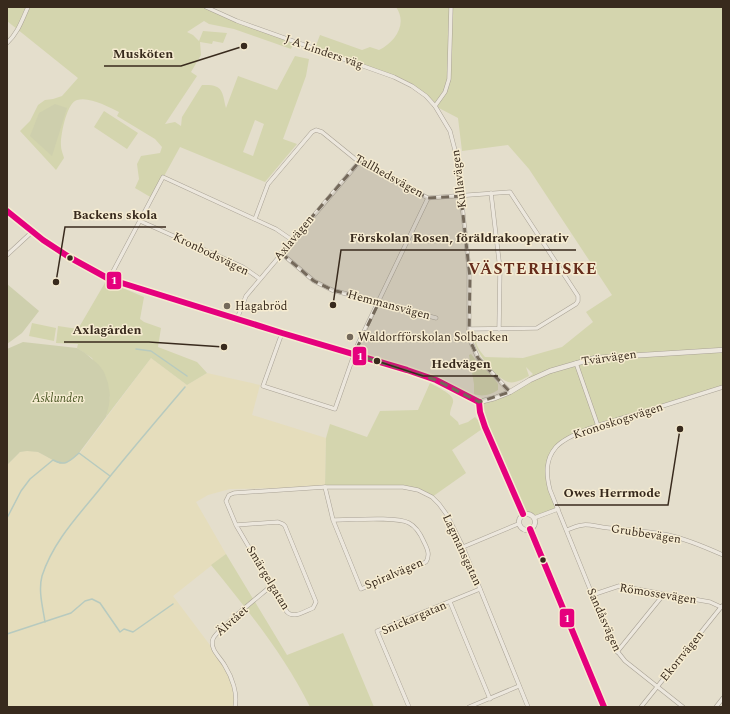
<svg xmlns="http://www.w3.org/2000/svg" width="730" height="714" viewBox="0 0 730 714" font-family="Spectral,serif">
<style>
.farmland{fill:#e5ddbc}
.green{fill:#d4d5ae;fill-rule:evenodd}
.cemetery{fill:#cecfad}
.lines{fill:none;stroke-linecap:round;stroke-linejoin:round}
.stream{stroke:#b7cabf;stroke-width:1.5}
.minor-casing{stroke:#a9a295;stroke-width:4.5}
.tertiary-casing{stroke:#a9a295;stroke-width:5.5}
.minor{stroke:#ece7dd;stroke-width:3.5}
.tertiary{stroke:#ece7dd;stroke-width:4.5}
.bus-1-casing{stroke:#f6ecd1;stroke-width:9}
.bus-1{stroke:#e5007d;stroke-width:6}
.marked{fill:#74695a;fill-opacity:0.2;stroke:#74695a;stroke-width:3;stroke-dasharray:8 5;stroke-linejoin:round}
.bus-dot{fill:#382a1d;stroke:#f6ecd1;stroke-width:1.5}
.poi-dot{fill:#74695a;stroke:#f6ecd1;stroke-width:1.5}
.labels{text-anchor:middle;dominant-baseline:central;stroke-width:3;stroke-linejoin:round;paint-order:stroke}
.street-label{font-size:12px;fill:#382a1d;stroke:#f6ecd1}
.poi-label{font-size:12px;fill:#382a1d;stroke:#f6ecd1;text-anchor:start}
.park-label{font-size:12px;font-style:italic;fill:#485523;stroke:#f6ecd1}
.district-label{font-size:16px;font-weight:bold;letter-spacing:1px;fill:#662c1b;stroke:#f6ecd1}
.leader{fill:none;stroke:#382a1d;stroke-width:1.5}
.callout-dot{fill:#382a1d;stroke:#f6ecd1;stroke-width:1.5}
.callout-label{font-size:13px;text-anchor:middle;font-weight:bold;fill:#382a1d;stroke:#f6ecd1;stroke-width:3;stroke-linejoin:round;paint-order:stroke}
.line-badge{stroke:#f6ecd1;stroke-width:1.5}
.badge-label{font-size:11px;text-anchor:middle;font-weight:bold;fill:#fff}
</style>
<rect width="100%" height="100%" fill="#e4decc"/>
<polygon class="farmland" points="151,358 187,385 207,373 260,385 252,415 326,438 325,487 230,489 208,495 196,502 226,554 173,596 225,665 235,691 235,707 7,707 7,465 20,452 27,450 38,452 60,464 80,453"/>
<g class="green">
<path d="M7,7H206L294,42L291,49L234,29L209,24L204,21L187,32L193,35L199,41L203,31L227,33L223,43L213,41L212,44L200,42L201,55L191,72L197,76L165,124L175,122L181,126L182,117L202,85C224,84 222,92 226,108L238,76L277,90L295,56L309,59L306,76L283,139L297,144L265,182L180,147L152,198L135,188L139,179L137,164L141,156L160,153L162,147L155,139L117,116L119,112C109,107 89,96 77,100C67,102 60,136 61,146C61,150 63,154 64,158L56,170L20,131L30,121L38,105L45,100L53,99L62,96L78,78L7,21ZM255,120L264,124L253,156L243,152Z"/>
<path d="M396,7H723V387L573,435L553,452L546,474L558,509L534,518L529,513L523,514L485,427L479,402L510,392L533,374L526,367L529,376C523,379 515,384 508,382C494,377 473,349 473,335L476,332C476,345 476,346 485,357L523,358L562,347L593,322L586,312L612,295L529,169L508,145L462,151L458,118L435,106L412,86L315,48L320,35L362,50L370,47L379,50C395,42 408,24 396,7Z"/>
<polygon points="104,111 138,133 127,149 94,127"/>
<polygon points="106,281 144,297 140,319 144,322 161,328 158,347 197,362 207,373 187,385 151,358 106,417 110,395 92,358 77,348 78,344 56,343 58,326 78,329"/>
<polygon points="32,323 56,328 54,341 29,336"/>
<path d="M471,354C479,365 491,372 498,384V390C491,395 482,397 474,394V384L469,355Z"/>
<path d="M430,383C435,386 453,394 453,400C454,403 450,408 450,415L458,422L459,425L468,422L475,417L478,420L482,429L452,450L466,473L432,497C408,482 353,487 325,487L326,438L330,424L367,437L380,411L418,410Z"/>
<path d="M226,554L287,655L343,633L374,707H310C285,656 247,609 211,565Z"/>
</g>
<g class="cemetery">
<polygon points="55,104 67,108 52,156 30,136 39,113"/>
<polygon points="7,284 39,311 22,333 7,344"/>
<polygon points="23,342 77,348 85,353 99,365 104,372 108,383 110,395 109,405 106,417 79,453 70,461 65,463 60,464 38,452 27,451 20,452 7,465 7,349"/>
</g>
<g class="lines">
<g class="stream">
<polyline points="136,349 151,351 187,376"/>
<path d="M7,518L21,491L30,479L53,460C65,467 70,461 79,453L110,476"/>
<path d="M45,622C43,608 38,591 42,576C53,542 77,517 99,490C127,455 156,421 185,387"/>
<polyline points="7,634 71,613 85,601 92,599 100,603 120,632 124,629 133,632 173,604"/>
</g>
<g class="minor-casing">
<g id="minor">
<polyline points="206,7 237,21 394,77 412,86 426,96 435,106 450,131 457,158 469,269 469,338 478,358 510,392"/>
<path d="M7,43C18,33 22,20 28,7"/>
<polyline points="435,106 445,92 449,79 451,7"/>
<polyline points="491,193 500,269 499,329"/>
<polyline points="255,219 268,184 312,132 316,130 322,132 359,162 428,198 510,192 578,296 578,301 576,304 537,328 469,329"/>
<polyline points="140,221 243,267 260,279"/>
<polyline points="281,253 314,281 332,290 436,318"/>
<polyline points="7,255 33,231"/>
<polyline points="109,279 163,177 276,229 292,240"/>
<polyline points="237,319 246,296 359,162"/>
<polyline points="282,333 263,386 335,409 357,346 428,198"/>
<polyline points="576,363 598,426"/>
<path d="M325,487L333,520C350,520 397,516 409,523C417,527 421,535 424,542C428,550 430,555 426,562L361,589L333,520"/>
<polyline points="534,518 558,509"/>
<path d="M236,525L278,522L283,524L285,526L316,602L313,608C305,611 294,619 287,612L236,525L226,501L229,495L234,493L325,487H403L418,490L432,497L439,504L447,515L463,547L528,707"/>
<path d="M567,530C587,521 589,526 609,528C628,530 648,531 668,535C687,539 705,547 723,555"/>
<polyline points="463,547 518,524"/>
<polyline points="592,595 619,586 710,602 723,608"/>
<polyline points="450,602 490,699"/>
<polyline points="617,652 664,594"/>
<path d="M235,707C238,694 232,677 225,666C221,658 209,649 213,639C215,631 262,594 271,586"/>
<polyline points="409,707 377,631 480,589"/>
<polyline points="469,707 519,686"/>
<polyline points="641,707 722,606"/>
<path d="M683,707L625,661L613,646L550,490C546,474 545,460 556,447C573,429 628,417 653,409C676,402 700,394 723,387"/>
<polyline points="716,707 723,698"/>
</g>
</g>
<g class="tertiary-casing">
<g id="tertiary">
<path d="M7,211C35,238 75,261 109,279L282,333L407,370L436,380L479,402"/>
<polyline points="479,402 495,398 510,392 530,380 550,371 595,358 723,350"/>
<polyline points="479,402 480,412 485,427 523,514"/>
<circle cx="527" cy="522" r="8"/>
<polyline points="530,529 604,707"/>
</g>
</g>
<use href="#minor" class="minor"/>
<use href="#tertiary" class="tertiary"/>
<g class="bus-1-casing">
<g id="bus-1">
<polyline points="7,211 43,240 69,257 109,279 282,333 407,370 436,380 479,402"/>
<polyline points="479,402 480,412 485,427 523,514"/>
<polyline points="530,529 604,707"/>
</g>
</g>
<use href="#bus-1" class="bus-1"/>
</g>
<path class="marked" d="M359,162L428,198L461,196L470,278L469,338L478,358L510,392L479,402L436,380L354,354L379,302L332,290L314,281L281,253Z"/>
<g class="bus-dot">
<circle cx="70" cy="258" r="3.5"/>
<circle cx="543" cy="560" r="3.5"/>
</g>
<g class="poi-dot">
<circle cx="227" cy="306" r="4"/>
<circle cx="350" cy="337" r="4"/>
</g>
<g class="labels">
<g class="street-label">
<text transform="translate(324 52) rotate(19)">J A Linders väg</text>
<text transform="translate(389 176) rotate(29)">Tallhedsvägen</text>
<text transform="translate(459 179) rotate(-97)">Kullavägen</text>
<text transform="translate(294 238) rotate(-50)">Axlavägen</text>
<text transform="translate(211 254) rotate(26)">Kronbodsvägen</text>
<text transform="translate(389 305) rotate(15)">Hemmansvägen</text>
<text transform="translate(609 358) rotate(-8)">Tvärvägen</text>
<text transform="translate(618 421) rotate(-18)">Kronoskogsvägen</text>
<text transform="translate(646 534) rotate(9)">Grubbevägen</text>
<text transform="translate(462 550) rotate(65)">Lagmansgatan</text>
<text transform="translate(394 574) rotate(-23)">Spiralvägen</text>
<text transform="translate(268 578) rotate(59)">Smärgelgatan</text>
<text transform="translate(658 594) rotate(9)">Römossevägen</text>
<text transform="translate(414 618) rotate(-23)">Snickargatan</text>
<text transform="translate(604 620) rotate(66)">Sandåsvägen</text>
<text transform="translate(232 621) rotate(-42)">Älvtået</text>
<text transform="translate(682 656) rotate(-51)">Ekorrvägen</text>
</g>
<g class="poi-label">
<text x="235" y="306">Hagabröd</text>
<text x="358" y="337">Waldorfförskolan Solbacken</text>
</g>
<g class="park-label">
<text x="58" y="398">Asklunden</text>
</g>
<g class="district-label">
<text x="533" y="269">VÄSTERHISKE</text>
</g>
</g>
<path class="leader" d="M244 46L181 66H104M56 282L65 227H166M333 305L341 250H576M224 347L149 342H64M377 361L423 376H498M680 429L668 505H555"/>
<g class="callout-dot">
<circle cx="244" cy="46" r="4"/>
<circle cx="56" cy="282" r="4"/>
<circle cx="333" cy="305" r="4"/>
<circle cx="224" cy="347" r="4"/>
<circle cx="377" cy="361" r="4"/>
<circle cx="680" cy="429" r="4"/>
</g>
<g class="callout-label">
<text x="143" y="58">Musköten</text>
<text x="115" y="219">Backens skola</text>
<text x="459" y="242">Förskolan Rosen, föräldrakooperativ</text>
<text x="107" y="334">Axlagården</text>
<text x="461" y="368">Hedvägen</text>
<text x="612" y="497">Owes Herrmode</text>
</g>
<g class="line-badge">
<rect x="106" y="271" width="16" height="19" rx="4" fill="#e5007d"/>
<rect x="352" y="346" width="15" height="20" rx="4" fill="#e5007d"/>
<rect x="559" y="608" width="16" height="20" rx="4" fill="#e5007d"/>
</g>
<g class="badge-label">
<text x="114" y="284">1</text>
<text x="360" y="360">1</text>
<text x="567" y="622">1</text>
</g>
<rect width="730" height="714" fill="none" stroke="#382a1d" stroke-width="16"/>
</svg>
